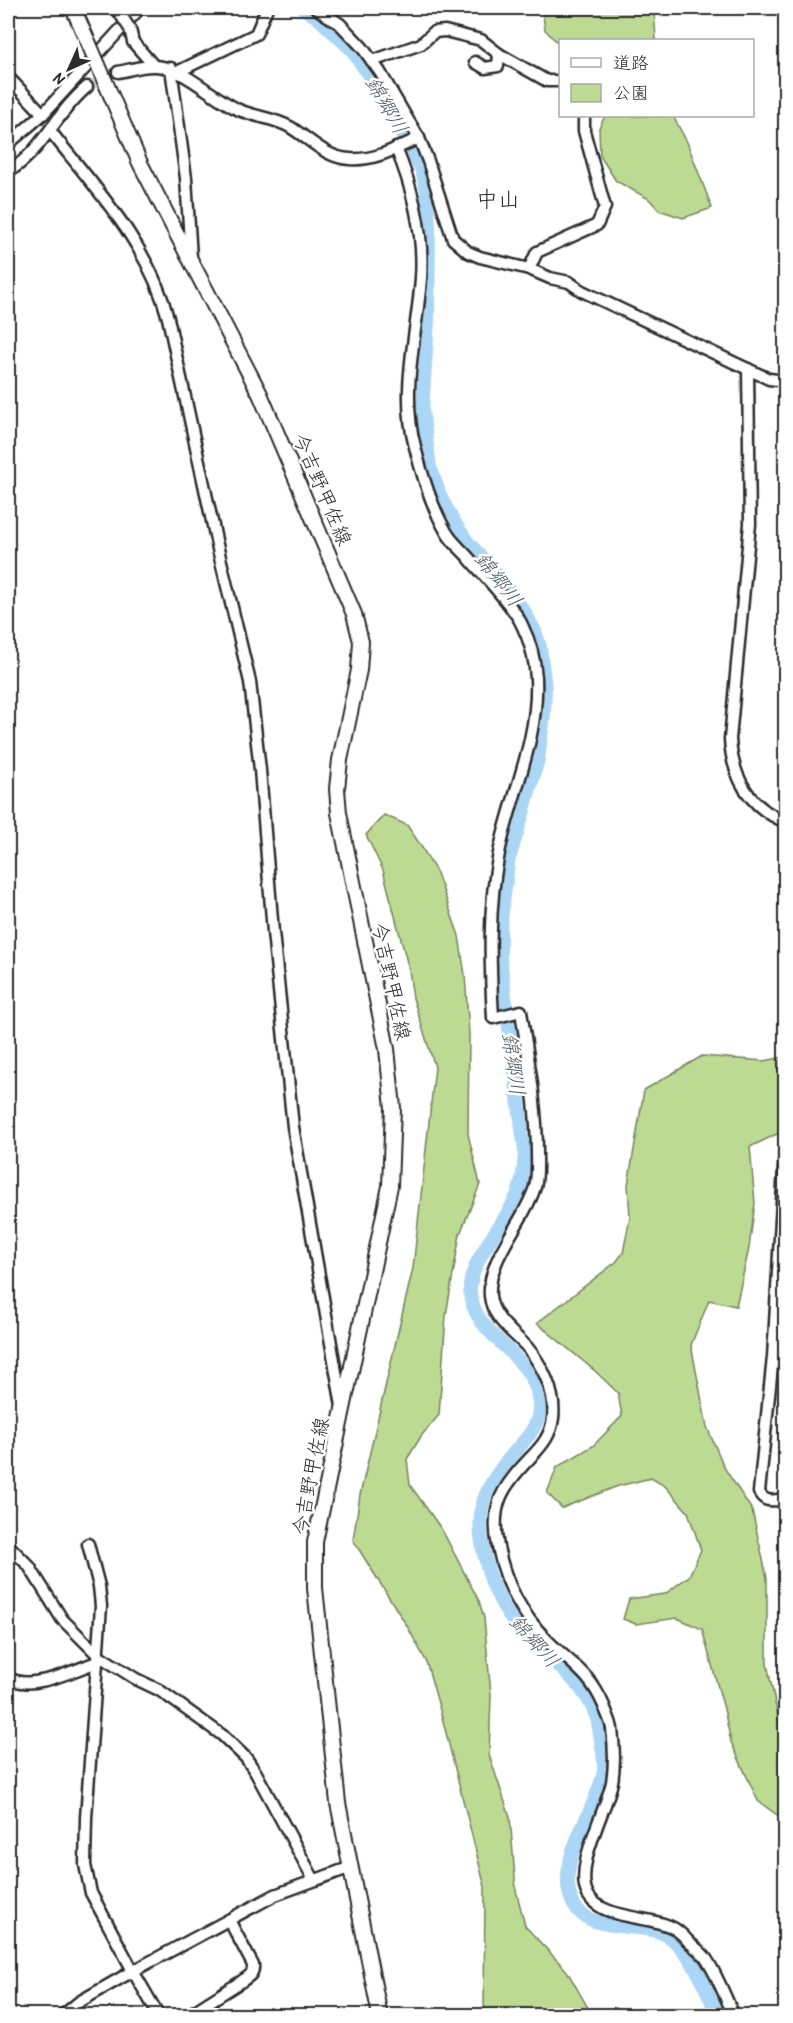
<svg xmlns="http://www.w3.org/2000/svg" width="793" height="2023" viewBox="0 0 793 2023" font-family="'Patrick Hand','Klee One',sans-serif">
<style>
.green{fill:#bdda92;stroke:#74825e;stroke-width:1.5}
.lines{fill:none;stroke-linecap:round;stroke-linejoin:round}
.river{stroke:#abd6f6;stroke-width:14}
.minor-tunnel{stroke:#d5d5d5;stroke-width:10;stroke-dasharray:10 5;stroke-linecap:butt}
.minor-casing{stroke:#2b2b2b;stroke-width:15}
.major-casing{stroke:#2b2b2b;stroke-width:18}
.minor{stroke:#fff;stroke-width:10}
.major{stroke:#fff;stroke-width:14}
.minor-bridge-casing{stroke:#2b2b2b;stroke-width:15;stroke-linecap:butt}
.major-bridge-casing{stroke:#2b2b2b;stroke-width:18;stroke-linecap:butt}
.minor-bridge{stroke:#fff;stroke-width:10}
.major-bridge{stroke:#fff;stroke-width:14}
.labels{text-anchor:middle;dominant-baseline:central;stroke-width:5;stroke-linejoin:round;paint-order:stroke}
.street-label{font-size:20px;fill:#2b2b2b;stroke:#fff}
.water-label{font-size:21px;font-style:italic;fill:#515e68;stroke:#fff}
.quarter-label{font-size:22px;fill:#2b2b2b;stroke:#fff}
</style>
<rect width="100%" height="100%" fill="#fff"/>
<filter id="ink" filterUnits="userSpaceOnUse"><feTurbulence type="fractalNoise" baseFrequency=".0167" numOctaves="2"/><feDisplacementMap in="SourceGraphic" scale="12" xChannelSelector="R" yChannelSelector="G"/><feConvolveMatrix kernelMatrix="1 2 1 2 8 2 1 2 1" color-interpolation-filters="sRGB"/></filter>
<g filter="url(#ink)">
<g class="green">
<polygon points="542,8 654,8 656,40 560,40 560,45 545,30"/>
<polygon points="605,116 673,116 687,142 712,208 683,218 659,210 649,199 616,181 600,156 599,128"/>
<polygon points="384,815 407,825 421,846 437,873 459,936 465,975 469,1034 468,1134 480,1184 460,1234 446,1315 439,1415 422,1435 407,1459 410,1485 442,1530 479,1601 484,1618 491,1695 489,1755 510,1817 516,1890 525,1926 567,1971 592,2015 489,2015 484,2005 485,1887 442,1717 426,1661 407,1626 353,1540 360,1495 413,1268 435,1067 413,998 409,970 383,870 366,835"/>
<polygon points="702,1056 764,1061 785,1057 785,1130 750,1147 755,1203 749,1248 736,1306 709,1300 691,1345 707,1427 725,1469 752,1510 767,1578 767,1664 786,1755 785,1812 780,1817 758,1801 731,1742 724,1709 702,1629 677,1618 636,1624 623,1619 629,1599 665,1594 689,1576 701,1550 688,1512 665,1486 651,1478 618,1486 562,1508 547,1493 557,1467 593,1446 622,1416 618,1393 595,1371 537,1323 616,1262 623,1253 630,1217 628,1185 644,1090"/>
</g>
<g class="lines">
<path class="river" d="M303,8L317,17L352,50L393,111L401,133L422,170L427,192L429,228L428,321L422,410L430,467L441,498L454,522L466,540L504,583L524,611L535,631L540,647L545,688L544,714L538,759L523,813L508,862L500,928V959L525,1151C524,1169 523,1185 514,1202C502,1226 468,1264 470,1291C473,1341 542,1355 539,1410C538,1425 529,1435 520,1446C482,1489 472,1509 487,1566C492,1588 506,1614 521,1631C548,1660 593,1685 599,1728C601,1741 605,1757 604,1770C598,1810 554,1860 572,1901C588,1938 647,1918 672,1939C695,1958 706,1989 718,2016"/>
<polyline class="minor-tunnel" points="87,87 118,72"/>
<g class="minor-casing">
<g id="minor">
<polyline points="316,8 340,24 362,47 380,72 405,115 419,138 428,161 453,239 468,252 480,257 529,269 550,278 569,282 582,291 769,379 786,381"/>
<polyline points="130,29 133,42 153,65"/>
<polyline points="499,54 547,81 560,81"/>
<polyline points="372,61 421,44 434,32 445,31 481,40 499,54 498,66 485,68 475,62"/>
<polyline points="171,68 186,178 191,258"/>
<path d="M118,72C130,70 143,65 155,66C184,67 212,98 239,110C256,117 274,118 290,127C310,139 326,158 350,159C375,161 397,148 419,138"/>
<polyline points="177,72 256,34 267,8"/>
<polyline points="8,77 43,114"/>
<path d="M51,132C97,190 149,245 168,318L218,549L250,682L260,770L273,932L293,1127L342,1406"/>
<polyline points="8,144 43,114 140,8"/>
<path d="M396,148C413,189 424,234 421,278C417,334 400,391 415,447C422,475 432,508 447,533C452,542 461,549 468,557C482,574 514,606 522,625C530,641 535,661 536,678C539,739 511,795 499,853C488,907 490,963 493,1018L521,1011C528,1058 537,1105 537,1152C537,1164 538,1176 535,1187C524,1223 487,1258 490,1296C492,1318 513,1332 527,1347C543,1366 556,1393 553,1418C551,1435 542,1446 530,1458C502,1487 490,1505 498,1547C505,1582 522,1615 547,1640C571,1664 590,1673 604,1706C607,1714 611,1721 612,1729C614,1745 615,1765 612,1782C606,1812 573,1867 588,1895C602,1919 647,1916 669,1926C677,1929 683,1935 688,1941C693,1946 700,1951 705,1957C717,1974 725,1997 734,2016"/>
<path d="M8,168H14C45,146 58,111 87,87"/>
<polyline points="529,269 537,252 597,225 605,207 584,131 584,116"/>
<path d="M748,369L750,524L730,739C732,776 749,808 786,822"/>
<path d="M786,1133L773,1357L759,1492C765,1504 774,1500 786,1499"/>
<polyline points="88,1544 99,1586 101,1606 86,1818 85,1865 91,1893 133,1971 159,2016"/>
<polyline points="8,1545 29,1566 62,1619 98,1655 136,1679 159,1690 222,1735 246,1758 256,1773 314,1880"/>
<path d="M8,1677C29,1693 74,1670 97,1662"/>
<polyline points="62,2016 79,2002 133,1971 275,1895 351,1867"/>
<path d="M187,2016L242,1981C249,1976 254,1974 253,1965L229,1920"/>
</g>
</g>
<g class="major-casing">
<g id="major">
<polyline points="73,8 89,44"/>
<polyline points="98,65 140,163 260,394 354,614 361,642 359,670 340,760 337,789 339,813 387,1049 393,1108 390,1186 315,1542 315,1588 338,1803 380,2016"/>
</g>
</g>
<use href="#minor" class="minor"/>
<use href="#major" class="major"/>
<g class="minor-bridge-casing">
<polyline id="minor-bridge" points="117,9 130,29"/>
</g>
<g class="major-bridge-casing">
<polyline id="major-bridge" points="89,44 98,65"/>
</g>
<use href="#minor-bridge" class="minor-bridge"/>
<use href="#major-bridge" class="major-bridge"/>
</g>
</g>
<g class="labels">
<g class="street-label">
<text transform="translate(323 489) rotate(67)">今吉野甲佐線</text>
<text transform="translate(392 981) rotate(78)">今吉野甲佐線</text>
<text transform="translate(310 1476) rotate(-79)">今吉野甲佐線</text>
</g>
<g class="water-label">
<text transform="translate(387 105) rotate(60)">錦郷川</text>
<text transform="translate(499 579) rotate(52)">錦郷川</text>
<text transform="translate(514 1064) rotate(82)">錦郷川</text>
<text transform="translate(535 1641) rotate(48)">錦郷川</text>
</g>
<g class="quarter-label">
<text x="498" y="199">中山</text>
</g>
</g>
<rect width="793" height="2023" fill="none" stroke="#fff" stroke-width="30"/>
<rect x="15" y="15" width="763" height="1993" fill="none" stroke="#2b2b2b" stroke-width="2" filter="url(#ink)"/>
<rect x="559" y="39" width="195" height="78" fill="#ffffff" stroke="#aaaaaa" stroke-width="1.5"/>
<rect x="571" y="58" width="30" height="9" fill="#ffffff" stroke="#aaaaaa" stroke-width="1.5"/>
<text x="613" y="69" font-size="18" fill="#2b2b2b">道路</text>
<rect x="571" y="84" width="30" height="18" fill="#bdda92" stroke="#aaaaaa" stroke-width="1.5"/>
<text x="613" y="99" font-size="18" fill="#2b2b2b">公園</text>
<g transform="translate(69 69) rotate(225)" stroke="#ffffff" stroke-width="4.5" paint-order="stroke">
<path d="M0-4.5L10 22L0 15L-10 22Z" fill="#2b2b2b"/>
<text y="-9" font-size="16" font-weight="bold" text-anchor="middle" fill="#2b2b2b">N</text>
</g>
</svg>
